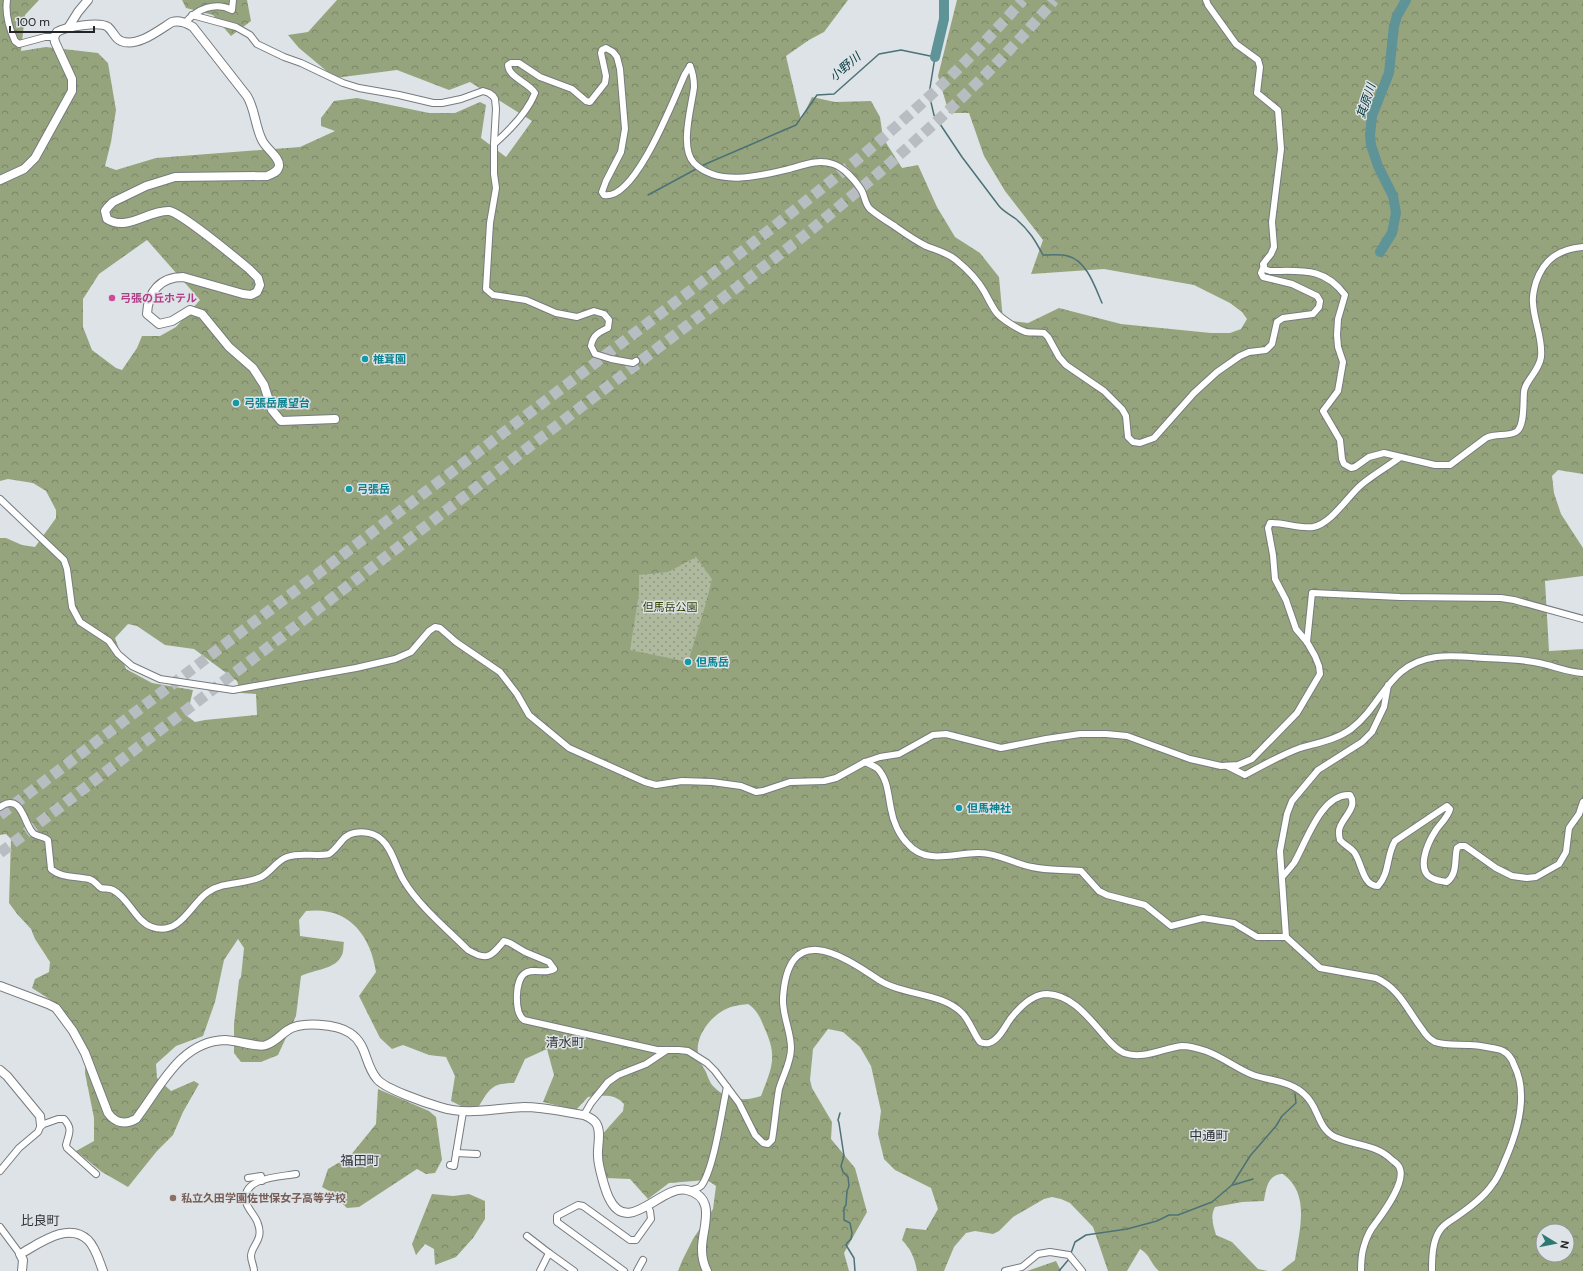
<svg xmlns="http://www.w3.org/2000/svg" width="1583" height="1271" viewBox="0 0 1583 1271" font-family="'DM Sans','Noto Sans JP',sans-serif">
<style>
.forest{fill:url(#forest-crowns);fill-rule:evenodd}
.park{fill:url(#park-dots)}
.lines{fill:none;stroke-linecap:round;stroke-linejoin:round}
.stream{stroke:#4c7276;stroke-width:1.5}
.river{stroke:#5e9398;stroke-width:10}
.highway-tunnel{stroke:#b8bdc1;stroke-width:11;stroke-dasharray:11 5.5;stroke-linecap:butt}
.street-casing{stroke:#767b7f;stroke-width:8}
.secondary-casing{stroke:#767b7f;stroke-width:10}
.street{stroke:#fff;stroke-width:6}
.secondary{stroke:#fff;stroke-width:8}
.hotel-dot{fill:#d1479c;stroke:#dee3e8;stroke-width:1.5}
.culture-dot{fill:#0f9aa8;stroke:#dee3e8;stroke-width:1.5}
.education-dot{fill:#8d6e63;stroke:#dee3e8;stroke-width:1.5}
.labels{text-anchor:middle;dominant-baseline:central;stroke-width:3;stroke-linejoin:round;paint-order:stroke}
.hotel-label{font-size:11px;font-weight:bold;fill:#b23c85;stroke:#dee3e8;text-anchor:start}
.culture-label{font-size:11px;font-weight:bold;fill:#0d838f;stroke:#dee3e8;text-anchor:start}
.park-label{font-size:11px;fill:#2f4000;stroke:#dee3e8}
.education-label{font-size:11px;font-weight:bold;fill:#785e54;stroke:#dee3e8;text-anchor:start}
.water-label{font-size:12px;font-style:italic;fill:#003539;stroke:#dee3e8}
.quarter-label{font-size:13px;fill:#2f3336;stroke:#dee3e8}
</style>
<defs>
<pattern id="forest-crowns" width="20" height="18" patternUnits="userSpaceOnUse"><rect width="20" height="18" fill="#96a47d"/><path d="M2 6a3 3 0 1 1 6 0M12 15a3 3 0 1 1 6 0" fill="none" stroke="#7a8566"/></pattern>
<pattern id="park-dots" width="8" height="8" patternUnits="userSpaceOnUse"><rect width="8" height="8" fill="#aeb99e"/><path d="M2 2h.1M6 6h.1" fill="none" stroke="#8d9681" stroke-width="1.8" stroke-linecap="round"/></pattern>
</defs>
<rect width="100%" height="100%" fill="#dee3e8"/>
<g class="forest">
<path d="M0,0H42H39L25,15L21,51L46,47L98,53L108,63L116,110L111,142L105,166L116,170L156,158L300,147L335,131L321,126V118L334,101L357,98L429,113H455L480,102L486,105L481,138L506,157L532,121L470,82L449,90L397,70L335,78L299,48L288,35L308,32L337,0H848L824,32L809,40L786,56L801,120L812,97L835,102L871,101L880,117L883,138L902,168L918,165L937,207L955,237L980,253L999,277L1003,320L1028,323L1059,308L1121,324L1211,333H1230L1241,329L1247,319L1242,312L1230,303L1194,285L1104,269L1031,274L1043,240L1005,191L984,156L969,113H949L938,76L957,0H1583V474L1558,470L1552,476L1554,493L1561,514L1583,548V576L1545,581L1549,651L1583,649V1271H1281L1295,1260C1299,1231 1311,1194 1283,1174C1268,1174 1266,1188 1264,1201L1242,1202L1215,1207C1210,1217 1213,1224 1216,1235L1232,1242L1258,1269L1268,1271H1159C1151,1265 1150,1254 1140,1249L1127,1271H1108L1093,1227L1070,1203L1061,1199L1052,1197L1044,1199L1013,1217L999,1231L993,1234L975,1231L966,1233L954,1247L944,1271H917C915,1259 911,1249 902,1240L906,1228L926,1230L938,1209L931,1188L895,1170L884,1159L878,1134L881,1111L871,1066L860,1047L843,1032L828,1029L813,1049L810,1080L812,1088L832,1122L831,1139L855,1168L867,1212L844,1253L849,1271H678L682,1261L693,1239L713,1209L716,1186L707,1180L669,1183L648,1199L630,1179L605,1178L599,1138L623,1111L624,1104C614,1093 602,1096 588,1097L576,1110L543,1102L554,1075L547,1049L525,1059L514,1083C493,1083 490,1088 479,1106L465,1108L451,1101L455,1076L446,1057L429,1055L403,1045L392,1049L380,1038L359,996L376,972C370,933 347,906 306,911L299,920L300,936L344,942C343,946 344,951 342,955C335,970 315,969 301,976L296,1016L278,1055L261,1062H241L234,1053V1024L239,980L241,977L244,948L238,939L224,960L215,1002L203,1036L176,1046L156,1064L157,1078L171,1091L194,1081L199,1084L183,1112L173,1135L157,1151L128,1187L102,1172L76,1151L94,1141V1118L85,1073L86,1045L54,1002L32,988L35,979L49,972L50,962L35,939L31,929L18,915L9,903L11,839L6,834L0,835V538H6L22,545L35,547L56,518V510L46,491L33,483L8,479L0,481ZM147,240L200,300L176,327L160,336H142L137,348L122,370L116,368L92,350L83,327V299L99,274ZM128,624L137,626L165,645L194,649L237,681L241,693L256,694L257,715L205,720L195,722L187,716L193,690L152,683L126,669L115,638ZM748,1004C757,1010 760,1017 764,1027C778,1057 772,1067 761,1096C745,1102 726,1100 713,1086C710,1083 708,1077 706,1072C704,1068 700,1063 699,1059C693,1039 708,1019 724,1010C731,1006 740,1005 748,1004ZM1543,1231H1567V1255H1543Z"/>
<polygon points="182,0 247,0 251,21 231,36 213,15 186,8"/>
<polygon points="378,1089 429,1111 436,1117 442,1160 435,1173 426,1174 417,1169 359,1207 347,1208 329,1191 322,1187 328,1169 350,1156 376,1124"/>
<polygon points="432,1194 453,1196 469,1194 485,1201 485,1219 473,1238 456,1257 435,1265 434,1249 425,1244 416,1255 412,1244"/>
<polygon points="1056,1261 1061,1271 1027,1271"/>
</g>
<polygon class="park" points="696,557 712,579 706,603 688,662 630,650 639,593 639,575 668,572"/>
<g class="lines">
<g class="stream">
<path d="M701,166L796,125L817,95L834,94L879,54L901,50L935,57L929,94L934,115L962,157L999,206C1004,212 1011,215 1016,219C1029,230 1035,240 1043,255C1051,255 1061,254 1068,256C1087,261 1095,287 1102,303"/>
<polyline points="648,195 698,168"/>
<polyline points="840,1113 838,1120 839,1123 844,1156 841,1166 843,1172 848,1177 849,1186 847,1191 846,1205 844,1208 844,1220 850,1223 852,1233 851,1239 847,1243 846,1245 854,1258 855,1271"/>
<polyline points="1233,1185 1253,1179"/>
<polyline points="1071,1253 1075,1242 1086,1235 1127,1229 1157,1221 1169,1215 1178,1215 1212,1202 1232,1185 1250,1156 1276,1126 1282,1116 1296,1103 1295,1094"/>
<polyline points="1059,1271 1069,1259"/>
</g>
<g class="river">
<polyline points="935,57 944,19 944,0"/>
<polyline points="1380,252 1392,233 1396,213 1393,196 1378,166 1371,145 1370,135 1372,116 1389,73 1394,26 1397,16 1406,0"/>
</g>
<g class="highway-tunnel">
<path d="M0,815L744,250C819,191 895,132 963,64C984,43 1003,22 1023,0"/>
<path d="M0,853L805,235C893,162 980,88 1054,0"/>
</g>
<g class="street-casing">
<g id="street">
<path d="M7,0C5,14 9,28 15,41L19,44L45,37H54"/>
<path d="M1206,0L1208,5L1236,44L1258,60L1260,67L1257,93L1278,110L1281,149L1272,222L1274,247L1271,254L1263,264L1264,269L1270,271C1302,271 1324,267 1345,295L1338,319L1337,335L1338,347L1343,362L1338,391L1323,411L1340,440L1342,459L1344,464L1351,468L1355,467L1369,457L1384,453L1435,465H1450L1486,438C1495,433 1507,437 1516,432C1525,427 1523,402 1524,392C1525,380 1539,372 1541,357C1543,338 1534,322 1533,303C1532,296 1534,289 1536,282C1544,259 1559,249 1583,247"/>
<path d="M192,15L236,27L250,35L257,44L284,57L301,63L343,83L359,88L399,95L433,103H442L461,99L483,91L489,93L493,96L495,99L496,109L494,144V174L496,188L490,223L486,289L493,295L526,300L556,313L577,317L594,311L604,314L609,320L608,328C598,333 593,335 591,346L595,354L611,359L633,363L636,361"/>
<path d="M185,23C197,9 215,1 232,10L233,0"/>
<path d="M690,66C693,73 694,79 694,87C692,105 679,148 694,163C718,187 760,176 789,169C804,165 818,159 833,164C843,167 854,179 860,188C865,194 864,203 870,209C877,215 885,220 893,225C903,232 914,240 926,246C936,250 948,253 956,260C967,269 977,279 984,291C988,298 991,305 996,312C1000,318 1019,330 1026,332C1031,333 1039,332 1044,333L1048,337L1059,357L1066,365L1104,391L1122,409L1126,416L1128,437L1133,442L1140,443L1154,438L1194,393L1217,372L1240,356L1249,352L1266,350L1272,344L1277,322L1283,318L1313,314L1319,307L1320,301L1317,296L1292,284L1263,277L1261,273L1264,266"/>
<path d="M494,144C510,130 527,113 535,93C528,82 509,78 508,65L511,63H519L540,77L572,89L586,101L590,102L605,83L606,76L601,53L602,50L606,48L613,52L617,57L620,69L625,129L621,152L606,181L602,192L604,195C635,202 674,98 685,74L690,66"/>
<path d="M0,499L64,560L67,569L72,607L80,622L109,641L118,654L132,666L160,679L233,690L356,668L395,659L411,652L429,631L435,627L440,628L456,642L500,672L517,694L529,715L569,748L645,782L656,785L682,781L712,782L741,786L756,792L763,791L790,782L824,781L836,778L865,762L880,757L899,754L933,735L946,734L1001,748L1046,739L1080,734H1106L1127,736L1190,759L1221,766L1238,765L1252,759L1297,713L1320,674L1319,666L1315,656L1307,642L1296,629L1286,600L1275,579L1273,555L1268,528L1270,523C1284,522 1298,529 1313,527C1331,524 1348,496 1361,485C1373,475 1387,467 1399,458"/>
<polyline points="1307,642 1312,593 1400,597 1501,598 1514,600 1583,619"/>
<path d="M1388,685L1384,707L1372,732L1362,742L1318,770L1292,801L1287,814L1280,851L1286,937L1320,968L1376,978C1399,988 1408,1011 1422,1029C1425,1034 1429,1039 1435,1042C1446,1046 1459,1044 1471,1045C1478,1045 1485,1047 1492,1048C1496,1049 1500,1049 1503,1051C1509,1054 1512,1059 1514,1065C1529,1094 1518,1130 1506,1158C1502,1167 1499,1177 1492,1185C1483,1198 1469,1208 1456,1217C1450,1221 1444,1224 1440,1230C1432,1242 1432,1258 1432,1271"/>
<path d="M865,762C869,764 875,766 878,769C888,780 888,795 891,809C893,821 899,835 908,844C927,866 956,852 980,853C998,853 1015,864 1032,867C1048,871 1064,869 1081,871L1099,891L1107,895L1145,905L1171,926L1203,918L1234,923L1257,937H1286"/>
<path d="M1227,766L1245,775C1263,765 1281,755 1300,748C1317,743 1336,740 1351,729C1384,704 1387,664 1436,657C1453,655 1468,657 1485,658C1503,659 1521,659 1539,663C1554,666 1567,672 1583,673"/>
<path d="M0,807C23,791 24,827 34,834C39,837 43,836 48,840L51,869C61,878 76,876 89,879C96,881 96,885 101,888C105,889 109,888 113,890C129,898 135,921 152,927C180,937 191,903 208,892C224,881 244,885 261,877C271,872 276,861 287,857C300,852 316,857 329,854C339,848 342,835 354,833C364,831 375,833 382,840C393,850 396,868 404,881C419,906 447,929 468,950C488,962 491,956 504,941L510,943L525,952L549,962L554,969C545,975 532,967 524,974C515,981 514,1013 524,1020L657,1050H679L688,1051L707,1063L715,1071L739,1103L755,1135L763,1143L768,1144L772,1140C775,1123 776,1106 779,1089C783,1075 791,1063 791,1048C791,1031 782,1015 783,998C788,922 838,952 879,980C904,996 941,992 962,1013C970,1021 973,1033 980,1042C983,1043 985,1044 989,1043C999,1040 1005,1026 1011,1018C1019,1008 1033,994 1047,994C1072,995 1088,1017 1103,1034C1109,1041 1115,1049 1124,1053C1144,1060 1163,1048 1182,1046C1189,1046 1200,1049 1206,1051C1223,1057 1237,1069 1253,1075C1271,1081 1291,1081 1305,1095C1319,1107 1317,1128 1335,1137C1355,1146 1376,1144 1392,1160C1395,1162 1399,1165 1400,1169C1405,1184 1383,1213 1375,1224C1370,1230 1366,1239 1364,1246C1361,1255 1361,1263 1361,1271"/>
<path d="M1282,877C1286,873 1290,868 1294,863C1306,843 1321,793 1350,795C1358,807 1344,816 1340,827C1338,831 1339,836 1340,840C1344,845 1350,847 1354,852C1362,862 1362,886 1378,886C1390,873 1386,856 1395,841L1447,806L1450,809C1448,817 1441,823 1436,830C1428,842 1414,872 1434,879C1438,881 1443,881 1447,882C1458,873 1454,860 1457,848L1460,846H1465L1496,868L1512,876L1527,878L1536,877L1559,864L1566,852L1569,828L1579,814L1583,802"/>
<polyline points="584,1115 591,1103 608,1082 618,1075 646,1064 667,1050"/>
<polyline points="456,1153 477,1154"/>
<polyline points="450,1165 454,1166 463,1112"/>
<path d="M0,1171L19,1148L38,1132L41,1125L58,1119H64C73,1129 69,1133 66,1145L67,1148L96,1174"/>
<polyline points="248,1178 261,1176 262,1181"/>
<path d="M690,1191C694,1189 698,1189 701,1186C714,1170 722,1109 727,1087"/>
<polyline points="0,1227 20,1254"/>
<polyline points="527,1236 549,1253"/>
<path d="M254,1271C254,1266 251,1261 251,1256C251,1246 264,1240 258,1224C256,1216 248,1210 246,1202C241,1177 280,1177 296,1174"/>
<polyline points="540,1271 549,1253 574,1271"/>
<polyline points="624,1271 557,1222 557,1216 578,1205 583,1206 630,1240 636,1240 651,1219 650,1211 647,1205"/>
<polyline points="637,1271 643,1260"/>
<polyline points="1005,1271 1022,1267 1038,1254 1050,1252 1069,1255 1082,1271"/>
</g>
</g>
<g class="secondary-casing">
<g id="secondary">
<polyline points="68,28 78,12 88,0"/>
<path d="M0,180L24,169L35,158L72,91V79L55,42L54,37L57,32C65,27 100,21 108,27C113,31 115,39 121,41C137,48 159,30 172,22C180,20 186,23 193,27L247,96C255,109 255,126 262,140C266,149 280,157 279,166C278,172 272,174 267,176L175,177L146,186L113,202L108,207L105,211L107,219C127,232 148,210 169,211C180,212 237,259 249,269L258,278L260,285L257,292L251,295L243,294L183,277C160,277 148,292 147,314L159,324L172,321L190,310L202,314L229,347L253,368L264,385L272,410L281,421L335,419"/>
<path d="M0,986L48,1004L56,1008L73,1031L85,1053L108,1113C115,1123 125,1125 136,1119C160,1088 180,1041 225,1040C235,1040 260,1048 266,1045C276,1042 280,1035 288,1030C301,1021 337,1024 350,1033C368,1045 364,1064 377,1079C385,1089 426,1103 440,1107C467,1116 496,1108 524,1107C544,1107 564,1112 584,1115C589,1117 593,1119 596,1123C602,1132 597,1147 598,1156C598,1165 605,1190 609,1198C628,1238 661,1184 687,1190C719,1198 701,1230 702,1250C702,1257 704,1265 707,1271"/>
<polyline points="0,1070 7,1076 40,1116 41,1125"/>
<path d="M22,1271L23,1260L20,1254C39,1244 68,1221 88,1240C96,1248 99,1261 103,1271"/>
</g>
</g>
<use href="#street" class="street"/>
<use href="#secondary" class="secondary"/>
</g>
<circle class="hotel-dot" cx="112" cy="298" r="4"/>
<g class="culture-dot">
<circle cx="365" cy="359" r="4"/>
<circle cx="236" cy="403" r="4"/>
<circle cx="349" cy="489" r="4"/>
<circle cx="688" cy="662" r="4"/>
<circle cx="959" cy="808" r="4"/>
</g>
<circle class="education-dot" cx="173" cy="1198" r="4"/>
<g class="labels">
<g class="hotel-label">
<text x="120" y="298">弓張の丘ホテル</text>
</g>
<g class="culture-label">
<text x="373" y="359">椎茸園</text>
<text x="244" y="403">弓張岳展望台</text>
<text x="357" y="489">弓張岳</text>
<text x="696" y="662">但馬岳</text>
<text x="967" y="808">但馬神社</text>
</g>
<g class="park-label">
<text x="670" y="607">但馬岳公園</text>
</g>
<g class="education-label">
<text x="181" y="1198">私立久田学園佐世保女子高等学校</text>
</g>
<g class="water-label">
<text transform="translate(845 67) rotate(-41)">小野川</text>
<text transform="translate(1366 101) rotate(-72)">其原川</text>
</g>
<g class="quarter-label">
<text x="565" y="1042">清水町</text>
<text x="1209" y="1135">中通町</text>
<text x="360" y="1160">福田町</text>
<text x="40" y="1220">比良町</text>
</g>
</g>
<g transform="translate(1555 1243) rotate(100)"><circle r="19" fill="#dee3e8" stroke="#93979a"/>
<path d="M0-3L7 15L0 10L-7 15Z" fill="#2d7775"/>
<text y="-6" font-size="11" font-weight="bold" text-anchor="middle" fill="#222426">N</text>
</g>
<path d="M10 26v6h84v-6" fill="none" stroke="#222426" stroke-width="2"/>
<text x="16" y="26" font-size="12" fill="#222426" stroke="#dee3e8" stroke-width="3" paint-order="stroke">100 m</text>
</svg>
